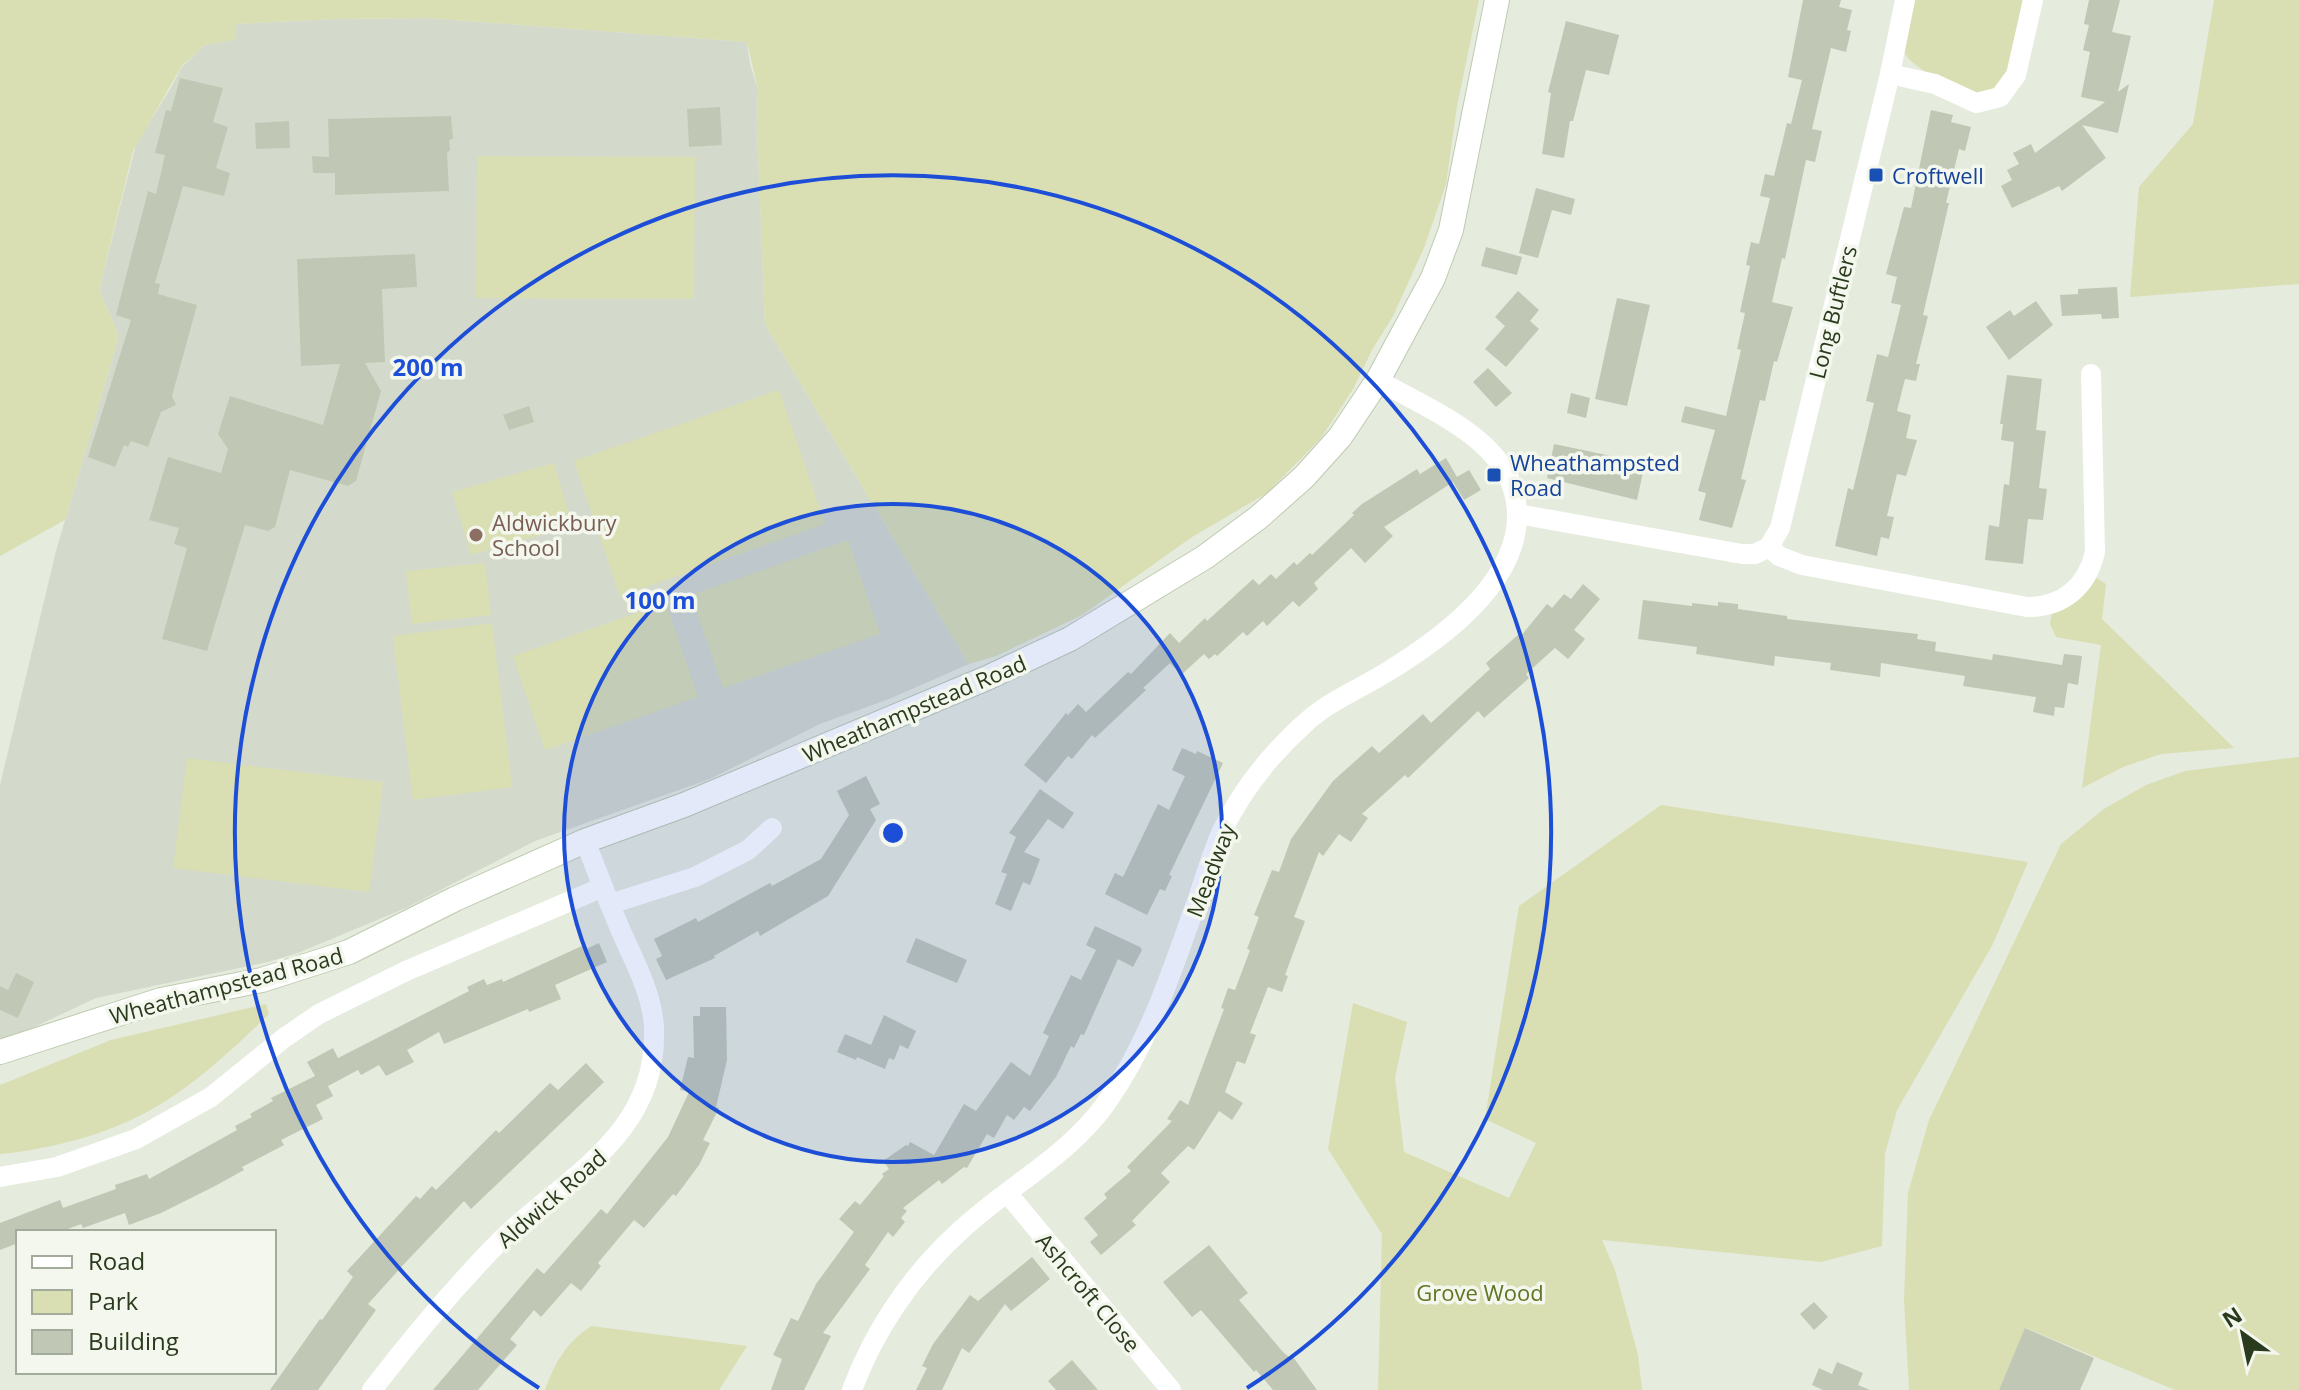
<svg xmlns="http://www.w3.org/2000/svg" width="2299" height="1390" viewBox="0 0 2299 1390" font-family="'Open Sans',sans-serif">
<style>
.built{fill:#d4dacb}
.green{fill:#d9deb3}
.building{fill:#c0c8b5}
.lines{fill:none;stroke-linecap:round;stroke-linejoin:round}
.secondary-casing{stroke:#becbaf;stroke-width:26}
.street{stroke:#fff;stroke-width:20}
.secondary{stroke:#fff;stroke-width:24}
.ring{fill:none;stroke:#1d4ed8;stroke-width:4}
.transit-dot{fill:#1a4fb4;stroke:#f4f7ed;stroke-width:3}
.education-dot{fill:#8d6e63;stroke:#f4f7ed;stroke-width:3}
.labels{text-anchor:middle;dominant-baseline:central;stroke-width:7;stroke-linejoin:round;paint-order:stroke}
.transit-label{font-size:22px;fill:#164399;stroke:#f4f7ed;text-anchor:start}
.street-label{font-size:22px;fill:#2a3b1d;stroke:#f4f7ed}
.education-label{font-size:22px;fill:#785e54;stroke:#f4f7ed;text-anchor:start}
.park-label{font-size:22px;fill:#627524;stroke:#f4f7ed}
.centre{fill:#1d4ed8;stroke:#f4f7ed;stroke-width:4}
.ring-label{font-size:24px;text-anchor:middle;font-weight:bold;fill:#1d4ed8;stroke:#f4f7ed;stroke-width:7;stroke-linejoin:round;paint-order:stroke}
</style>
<rect width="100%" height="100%" fill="#e5ebdd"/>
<polygon class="built" points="427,18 747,42 750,64 758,90 757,128 765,324 969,664 889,699 820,724 710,779 535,841 406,908 298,953 268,962 96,998 13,1037 0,1040 0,785 56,551 119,336 99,290 136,144 172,86 181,68 205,45 235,39 235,24 336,19"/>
<g class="green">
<polygon points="0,0 1479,0 1457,106 1446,184 1424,248 1393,316 1372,350 1353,389 1321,438 1267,493 1192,537 1082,615 996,656 969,664 765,324 757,128 758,90 747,42 427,18 336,19 236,24 236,39 205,45 181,67 133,151 99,290 119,336 65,520 0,556"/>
<path d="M1912,0H2023C2018,22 2014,68 2000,84C1993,92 1981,94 1971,92C1957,89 1913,68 1906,55C1901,45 1910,12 1912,0Z"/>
<polygon points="2214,0 2299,0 2299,284 2130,297 2139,187 2193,124"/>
<polygon points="477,156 695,157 694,299 476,298"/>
<polygon points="779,390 825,524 620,596 574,461"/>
<polygon points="554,463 572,526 471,555 452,492"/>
<polygon points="848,540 880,634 723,688 691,595"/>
<polygon points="485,563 491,615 412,624 406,571"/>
<polygon points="2095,577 2106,584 2102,619 2234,748 2161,754 2123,767 2082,788 2101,645 2056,637 2050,624 2052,613"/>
<polygon points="666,603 698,697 545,750 513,656"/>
<polygon points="492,623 512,787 413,800 393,636"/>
<polygon points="2299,757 2299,1390 2175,1390 2026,1328 1999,1390 1909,1390 1904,1301 1908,1193 1929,1120 2061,844 2104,809 2146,785 2185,771"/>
<polygon points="187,758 383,782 369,892 173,868"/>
<polygon points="1661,805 2028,862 1993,944 1897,1110 1885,1154 1882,1246 1821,1262 1602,1240 1615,1270 1638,1355 1642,1390 1378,1390 1382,1234 1328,1149 1353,1003 1407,1022 1395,1077 1404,1152 1509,1198 1536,1143 1485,1119 1519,906"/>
<path d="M266,1004L269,1014C234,1048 197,1083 154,1108C109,1134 52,1149 0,1154V1085L111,1040Z"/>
<path d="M591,1326L747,1346L719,1390H545C555,1362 566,1343 591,1326Z"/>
</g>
<g class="building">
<polygon points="1803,0 1841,0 1839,7 1852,10 1847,30 1851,31 1846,52 1831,48 1812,129 1822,131 1815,162 1806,160 1785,259 1782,258 1772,302 1793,307 1777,362 1774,361 1765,401 1760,400 1741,479 1746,480 1732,528 1699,520 1706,493 1698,491 1715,430 1681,422 1685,406 1726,416 1741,350 1737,349 1745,313 1740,312 1750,266 1746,265 1751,242 1759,244 1770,198 1760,196 1765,174 1774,176 1787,123 1791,124 1802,80 1788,77"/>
<polygon points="2089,0 2120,0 2112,32 2131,36 2118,92 2129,84 2118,133 2082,125 2106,158 2062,191 2059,186 2012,208 2001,186 2012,180 2007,170 2019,164 2013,153 2031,144 2035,153 2105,102 2081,97 2090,52 2083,50 2089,25 2084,24"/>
<polygon points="1566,21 1619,35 1609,75 1586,70 1573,121 1570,121 1564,158 1542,154 1551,93 1548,92"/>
<polygon points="180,78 223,88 213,122 228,127 216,168 230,173 224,196 183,186 155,283 160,284 158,294 197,305 172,396 176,405 161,412 148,447 131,441 128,447 124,445 115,467 88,457 131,320 116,315 148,191 156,194 165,155 155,153 166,110 171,111"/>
<polygon points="720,107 722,145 689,147 687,109"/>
<polygon points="1931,110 1953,115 1951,122 1971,127 1965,151 1959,149 1946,203 1949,203 1923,315 1928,316 1916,364 1920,364 1916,381 1905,379 1897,411 1911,415 1906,438 1917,440 1906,476 1897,474 1887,516 1894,517 1889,539 1881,537 1877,556 1835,546 1848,488 1853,490 1874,403 1866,401 1877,354 1888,357 1901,305 1891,303 1897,277 1886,274 1904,207 1911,208"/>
<polygon points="451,116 453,139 449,140 450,150 447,153 449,191 335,195 335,173 313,173 312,156 329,157 328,119"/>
<polygon points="289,121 290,148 256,149 255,123"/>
<polygon points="1536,188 1575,199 1571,215 1552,210 1538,258 1519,253"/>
<polygon points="1486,247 1522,257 1517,275 1481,266"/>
<polygon points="415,254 417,287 382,289 385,362 365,363 381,391 356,481 348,486 290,470 275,527 268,531 245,525 207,651 162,639 187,548 174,544 179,528 149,520 168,457 221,473 228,449 218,434 230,396 323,425 340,364 301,366 297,259"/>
<polygon points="2117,287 2119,318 2102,319 2101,314 2062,316 2060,295 2078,294 2078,289"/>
<polygon points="1518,291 1539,310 1530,321 1539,329 1506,367 1485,349 1505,326 1495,317"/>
<polygon points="1617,298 1650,305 1627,406 1595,399"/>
<polygon points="2036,301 2053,325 2009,360 1986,327 2010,310 2014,316"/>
<polygon points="1488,368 1512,393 1496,407 1473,382"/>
<polygon points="2007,375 2042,379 2036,430 2046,431 2039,488 2047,489 2043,520 2028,519 2023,564 1985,560 1989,525 1999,527 2004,484 2009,485 2014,442 2001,440 2003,424 2000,424"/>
<polygon points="1571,393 1590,398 1586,418 1567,413"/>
<polygon points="529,406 534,422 509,430 503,415"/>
<polygon points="1554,444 1645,463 1637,500 1547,478"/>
<polygon points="1446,458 1457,477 1469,470 1481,490 1464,500 1453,482 1384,527 1393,536 1365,563 1351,548 1314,583 1318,589 1299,607 1293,601 1267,626 1263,621 1247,636 1243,632 1217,656 1215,654 1209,659 1204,654 1181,675 1170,663 1143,688 1146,690 1095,738 1092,735 1072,759 1068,756 1046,783 1024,765 1066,713 1068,715 1078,704 1086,712 1128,672 1131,674 1170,633 1179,643 1205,618 1207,621 1253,579 1259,585 1271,574 1276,579 1294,562 1297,565 1310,553 1312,555 1354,515 1352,513 1362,504 1417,469 1420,474"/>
<polygon points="1583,584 1600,599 1574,630 1585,639 1568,659 1555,648 1526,674 1529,678 1484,718 1478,711 1408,778 1405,775 1362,814 1368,818 1351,842 1339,834 1323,856 1319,852 1294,917 1305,921 1285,975 1288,976 1282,992 1268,987 1250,1033 1256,1035 1245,1064 1237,1061 1225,1092 1243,1103 1232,1120 1219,1111 1194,1150 1188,1146 1161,1173 1170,1182 1132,1221 1136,1225 1101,1255 1090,1242 1098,1235 1084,1218 1107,1198 1104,1194 1131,1171 1127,1167 1172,1121 1167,1119 1180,1100 1188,1105 1224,1009 1221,1008 1228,988 1235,990 1250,950 1247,949 1259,917 1254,915 1272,870 1279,872 1291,839 1333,781 1372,746 1379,753 1423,714 1431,723 1490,669 1486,663 1519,634 1521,636 1547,604 1552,608 1564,594 1571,599"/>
<polygon points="1643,600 1692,606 1692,603 1718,606 1718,602 1738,604 1738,609 1787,616 1787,619 1918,634 1917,639 1936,642 1935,651 1992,660 1993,654 2062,665 2064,654 2082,656 2078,685 2068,683 2064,708 2055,707 2054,716 2033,712 2036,697 1963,686 1965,676 1881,663 1880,677 1830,670 1831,663 1775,656 1774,666 1696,654 1697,647 1638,639"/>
<polygon points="1182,748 1196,754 1197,751 1223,763 1169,875 1172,876 1165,891 1160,889 1147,915 1105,894 1115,873 1123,877 1158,804 1169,810 1185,776 1172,770"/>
<polygon points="866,776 880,804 870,809 876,820 828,896 760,936 758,931 714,956 715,958 666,980 656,959 662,956 654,939 696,918 698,922 770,883 772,886 821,859 849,815 837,791"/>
<polygon points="1040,789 1074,813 1063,829 1048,819 1024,852 1040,859 1030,885 1023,882 1011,911 995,904 1007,874 1001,872 1016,837 1009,833"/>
<polygon points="1095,926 1140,947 1142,950 1133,967 1118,959 1084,1035 1081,1034 1074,1048 1071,1046 1056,1077 1030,1111 1024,1107 1014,1120 1007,1115 994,1138 987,1134 967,1168 964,1167 942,1184 939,1180 903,1208 907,1211 901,1218 905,1222 893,1237 888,1232 865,1265 870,1269 823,1333 831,1336 804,1390 771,1390 782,1359 773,1355 791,1318 798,1321 816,1284 854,1232 839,1219 855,1201 860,1205 884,1176 882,1174 889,1169 883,1161 906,1145 908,1146 910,1142 934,1155 964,1104 976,1111 1011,1062 1030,1076 1049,1036 1043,1033 1071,975 1081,980 1096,950 1086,945"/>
<polygon points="916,938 967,960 957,983 906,962"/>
<polygon points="599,943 607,962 555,985 561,999 529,1012 528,1009 444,1044 439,1032 407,1050 414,1062 386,1076 379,1065 361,1075 358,1070 328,1086 333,1096 316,1105 323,1119 281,1140 284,1145 242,1167 244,1170 215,1186 161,1213 129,1225 125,1213 83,1228 81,1224 60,1232 18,1232 18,1243 0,1250 0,1223 60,1200 63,1208 116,1189 115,1185 147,1174 149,1179 237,1130 235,1126 252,1117 250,1114 273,1101 271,1098 315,1076 307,1062 333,1048 338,1058 469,991 467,987 484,979 487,985 502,979 503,982 584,945 586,949"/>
<polygon points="16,973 34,982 18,1018 0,1010 0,986 8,990"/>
<polygon points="700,1007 726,1007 727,1060 716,1107 719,1108 703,1140 710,1143 699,1165 676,1196 673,1194 644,1228 634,1220 598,1263 601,1266 581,1291 571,1283 541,1317 534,1310 510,1339 517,1345 478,1390 433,1390 537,1268 544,1274 601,1209 607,1214 668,1137 689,1092 680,1090 688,1057 694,1058 693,1016 700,1016"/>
<polygon points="884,1015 916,1031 908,1049 900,1045 894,1060 889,1058 885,1069 857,1057 856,1060 837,1052 845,1034 871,1045"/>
<polygon points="586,1063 604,1082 471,1209 464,1201 404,1264 368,1304 376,1310 318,1390 270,1390 320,1319 322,1320 353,1277 347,1271 416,1196 420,1199 432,1186 436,1190 496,1130 499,1133 550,1083 558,1090"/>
<polygon points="1209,1245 1248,1293 1239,1300 1283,1352 1291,1359 1293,1357 1317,1390 1273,1390 1256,1370 1254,1372 1201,1310 1192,1317 1163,1282"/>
<polygon points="1032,1257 1050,1279 1011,1311 1005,1304 969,1353 962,1348 942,1390 916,1390 927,1368 922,1366 933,1344 970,1295 978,1301"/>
<polygon points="1814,1302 1828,1317 1814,1330 1800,1314"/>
<polygon points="2025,1328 2094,1358 2080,1390 1999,1390"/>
<polygon points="1072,1360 1098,1390 1056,1390 1048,1381"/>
<polygon points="1837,1362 1863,1373 1858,1385 1870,1390 1823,1390 1812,1385 1819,1368 1832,1374"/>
</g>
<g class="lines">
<g class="secondary-casing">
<polyline id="secondary" points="0,1052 161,1000 262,980 349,952 455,899 585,841 684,805 987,678 1070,639 1205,557 1259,517 1304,477 1340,437 1378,380 1433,278 1451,230 1497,0"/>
</g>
<g class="street">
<polyline points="1890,74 1935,84 1976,103 2000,97 2016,75 2033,0"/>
<path d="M1518,514L1742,554H1755L1769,547L1779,556L1802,565L2027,607C2063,607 2087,587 2095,552L2091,374"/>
<polyline points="1769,547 1780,528 1890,74 1905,0"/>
<polyline points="610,904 695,877 748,850 772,828"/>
<polyline points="0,1177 57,1167 136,1139 211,1097 284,1038 319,1014 406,971 603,887"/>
<polyline points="1008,1194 1171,1390"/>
<path d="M372,1390C412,1338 453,1289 499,1242C564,1178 658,1136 654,1029C653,995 635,963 621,931C608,901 597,871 585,841"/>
<path d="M852,1390C874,1330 913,1273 961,1230C1008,1186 1069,1156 1107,1102C1150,1041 1172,970 1197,901C1205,878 1212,853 1222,831C1242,790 1270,755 1303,725C1326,703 1355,691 1382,675C1437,642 1520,584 1517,512C1515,441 1430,411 1378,380"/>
</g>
<use href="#secondary" class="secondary"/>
</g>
<circle cx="893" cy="833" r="329" fill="#1d4ed8" fill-opacity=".12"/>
<g class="ring">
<circle cx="893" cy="833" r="329"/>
<path d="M539 1388A658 658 0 1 1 1247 1388"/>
</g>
<g class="transit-dot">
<rect x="1868" y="167" width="16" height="16" rx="4"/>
<rect x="1486" y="467" width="16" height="16" rx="4"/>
</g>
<circle class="education-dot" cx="476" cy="535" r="8"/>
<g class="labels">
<g class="transit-label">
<text x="1892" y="175">Croftwell</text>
<text x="1510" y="462">Wheathampsted<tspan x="1510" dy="25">Road</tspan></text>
</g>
<g class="street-label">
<text transform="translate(1832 312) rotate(-76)">Long Buftlers</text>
<text transform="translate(914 708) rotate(-23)">Wheathampstead Road</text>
<text transform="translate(1210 870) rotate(-69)">Meadway</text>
<text transform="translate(226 985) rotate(-15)">Wheathampstead Road</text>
<text transform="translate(551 1198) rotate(-41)">Aldwick Road</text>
<text transform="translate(1089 1292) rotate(50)">Ashcroft Close</text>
</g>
<g class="education-label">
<text x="492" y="522">Aldwickbury<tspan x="492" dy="25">School</tspan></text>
</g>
<g class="park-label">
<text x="1480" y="1292">Grove Wood</text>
</g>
</g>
<circle cx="893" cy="833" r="12" class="centre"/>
<g class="ring-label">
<text x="428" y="376">200 m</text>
<text x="660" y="609">100 m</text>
</g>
<rect x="16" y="1230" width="260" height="144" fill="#f4f7ed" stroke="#a3ac9a" stroke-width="2"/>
<rect x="32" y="1256" width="40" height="12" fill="#ffffff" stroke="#a3ac9a" stroke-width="2"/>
<text x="88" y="1270" font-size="24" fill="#2a3b1d">Road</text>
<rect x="32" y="1290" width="40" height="24" fill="#d9deb3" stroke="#a3ac9a" stroke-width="2"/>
<text x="88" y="1310" font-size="24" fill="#2a3b1d">Park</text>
<rect x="32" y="1330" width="40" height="24" fill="#c0c8b5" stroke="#a3ac9a" stroke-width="2"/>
<text x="88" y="1350" font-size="24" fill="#2a3b1d">Building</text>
<g transform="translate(2243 1334) rotate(327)" stroke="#f4f7ed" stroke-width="6" paint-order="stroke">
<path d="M0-6L14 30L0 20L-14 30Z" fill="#2a3b1d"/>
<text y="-12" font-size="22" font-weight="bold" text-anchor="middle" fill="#2a3b1d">N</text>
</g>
</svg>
